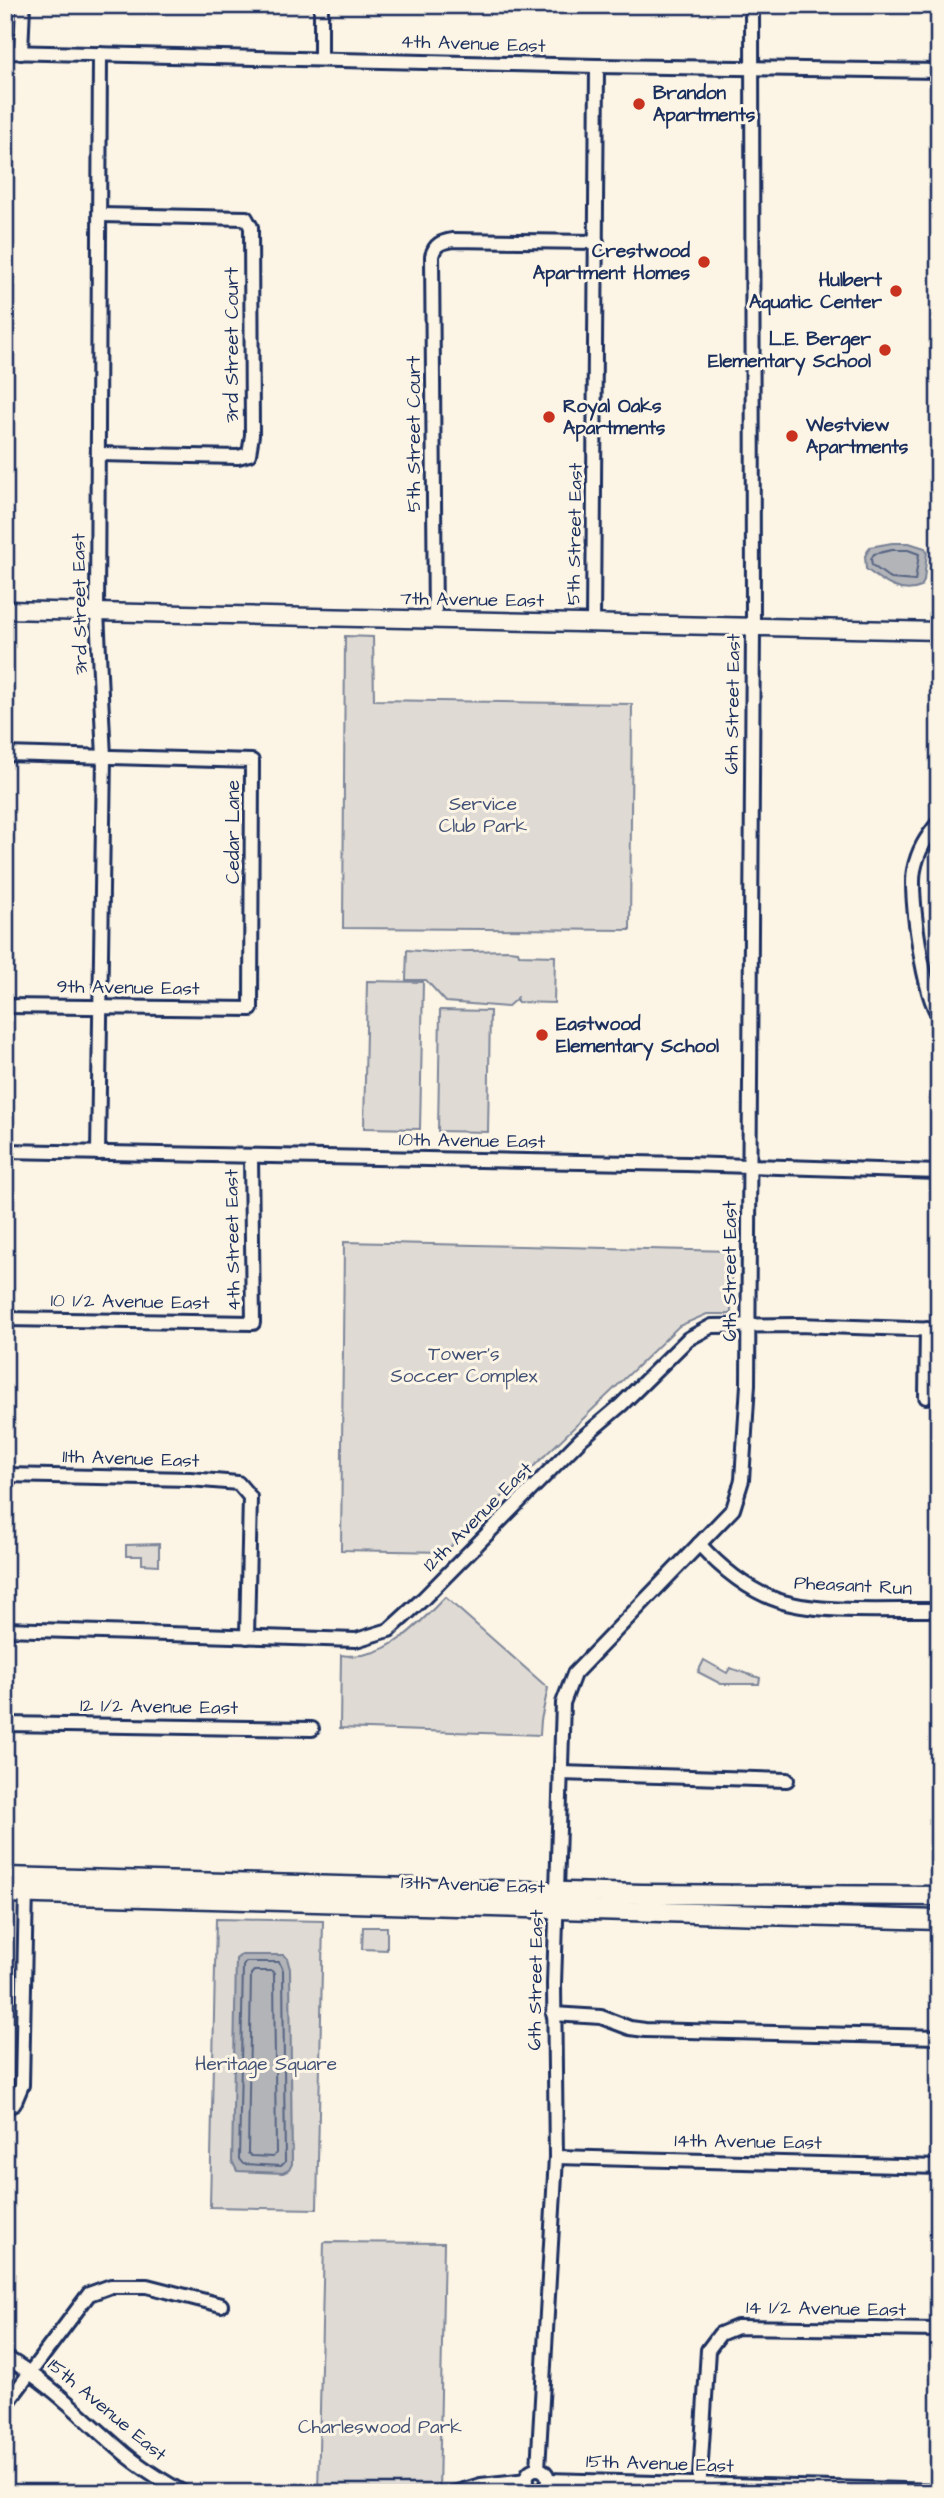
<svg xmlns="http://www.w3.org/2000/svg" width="944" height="2498" viewBox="0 0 944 2498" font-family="'Architects Daughter',sans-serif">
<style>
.green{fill:#dfdbd4;stroke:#7d8599;stroke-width:2}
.water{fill:#b2b4b8;stroke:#767f94;stroke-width:2}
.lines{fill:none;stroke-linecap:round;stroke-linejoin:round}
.shore{stroke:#576482;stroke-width:2}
.minor-casing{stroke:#1b2f5e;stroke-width:18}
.tertiary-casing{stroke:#1b2f5e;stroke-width:21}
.secondary-casing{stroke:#1b2f5e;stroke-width:23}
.minor{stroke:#fcf5e5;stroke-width:12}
.tertiary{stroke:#fcf5e5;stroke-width:16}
.secondary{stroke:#fcf5e5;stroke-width:18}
.poi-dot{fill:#c8321e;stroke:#fcf5e5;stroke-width:2.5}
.labels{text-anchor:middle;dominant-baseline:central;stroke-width:6;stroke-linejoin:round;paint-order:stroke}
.street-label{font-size:19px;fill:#1b2f5e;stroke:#fcf5e5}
.poi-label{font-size:19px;font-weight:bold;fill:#1b2f5e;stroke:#fcf5e5;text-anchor:start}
.park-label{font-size:19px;fill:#425176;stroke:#fcf5e5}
</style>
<rect width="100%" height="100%" fill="#fcf5e5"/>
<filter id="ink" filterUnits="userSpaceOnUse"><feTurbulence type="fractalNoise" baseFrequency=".0143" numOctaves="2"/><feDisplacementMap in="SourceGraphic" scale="14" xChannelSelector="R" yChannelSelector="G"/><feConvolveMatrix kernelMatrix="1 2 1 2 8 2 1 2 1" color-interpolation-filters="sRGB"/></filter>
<g filter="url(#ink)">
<g class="green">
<polygon points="345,636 373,637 374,700 632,704 630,930 343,928"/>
<polygon points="407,950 431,952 508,950 518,951 519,955 555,956 554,1003 517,1002 517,998 507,1007 446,1002 426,980 406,980"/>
<polygon points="367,981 423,982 420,1129 364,1128"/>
<polygon points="440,1010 490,1011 488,1132 438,1131"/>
<polygon points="344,1242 732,1251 731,1314 707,1314 679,1326 445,1552 341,1550"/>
<polygon points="159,1544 159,1565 142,1564 142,1556 126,1556 126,1545"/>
<path d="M445,1597L548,1688L541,1720L540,1735L340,1728L341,1655C385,1662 417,1626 445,1597Z"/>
<polygon points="704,1660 727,1673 730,1668 760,1678 759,1684 721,1684 698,1672"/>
<polygon points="216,1919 323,1921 317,2209 210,2207"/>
<polygon points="363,1927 387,1927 387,1950 362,1949"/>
<polygon points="324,2242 444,2243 439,2493 318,2493"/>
</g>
<g class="water">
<path d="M892,543H909L925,548L927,552L924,581L921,587C900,596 882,581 866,569L865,556L870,547Z"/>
<polygon points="241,1955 283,1955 287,1958 290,1969 292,2164 289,2170 283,2173 237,2171 232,2161 236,1959"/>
</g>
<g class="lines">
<g class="shore">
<polygon points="892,550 908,550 919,554 915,581 891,579 872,565 871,559 874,554"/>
<polygon points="246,1962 279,1962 283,1970 285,2162 281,2166 243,2164 239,2159 243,1966"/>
<polygon points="254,1971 272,1971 274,1974 276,2153 273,2157 251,2156 248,2153 251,1974"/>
</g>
<g class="minor-casing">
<g id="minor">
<polyline points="5,52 597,66 939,71"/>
<polyline points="21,53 23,5"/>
<polyline points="321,59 321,5"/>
<polyline points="98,454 238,457 249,454 252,435 251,227 246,218 100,215"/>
<path d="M435,621L432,256C435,244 441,242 453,240L597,242"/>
<polyline points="593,624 597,66"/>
<polyline points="5,754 252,761 251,1009 5,1006"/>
<path d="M939,822C926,838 918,850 914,870C909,894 924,997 939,1015"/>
<polyline points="5,1151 687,1164 939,1172"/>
<polyline points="98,1153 104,757 97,612 100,54"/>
<polyline points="5,1319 253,1323 251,1156"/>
<polyline points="926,1397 927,1329"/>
<polyline points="5,1475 190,1479 238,1483 250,1497 247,1637"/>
<path d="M699,1544C722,1569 749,1592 783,1602C825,1614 893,1609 939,1610"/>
<polyline points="5,1629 356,1640 389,1630 423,1599 581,1439 621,1405 688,1339 712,1326 798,1325 939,1330"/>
<polyline points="5,1724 312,1729"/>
<polyline points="560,1773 787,1780"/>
<polyline points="553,2014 601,2017 630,2028 645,2030 939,2037"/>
<polyline points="5,2108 14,2104 22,2085 26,1888"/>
<polyline points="556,2157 939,2167"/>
<path d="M5,2357C52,2384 84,2419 124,2453C143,2469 163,2481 184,2493"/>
<polyline points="5,2406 89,2294 111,2286 147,2286 221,2305"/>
<polyline points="538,2469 556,2157 554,1984 563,1703 574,1674 733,1509 742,1480 748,1384 753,628 752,5"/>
<circle cx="537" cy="2480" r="11"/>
<polyline points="548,2480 939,2491"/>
<polyline points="699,2492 708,2350 720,2334 737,2327 939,2330"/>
<polyline points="454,2493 481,2485 527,2480"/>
</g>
</g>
<g class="tertiary-casing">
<polyline id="tertiary" points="5,610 939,631"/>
</g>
<g class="secondary-casing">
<g id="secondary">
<polyline points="5,1877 642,1894 939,1896"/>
<polyline points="5,1893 939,1920"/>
</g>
</g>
<use href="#minor" class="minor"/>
<use href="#tertiary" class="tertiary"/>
<use href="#secondary" class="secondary"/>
</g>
</g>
<g class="poi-dot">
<circle cx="639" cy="104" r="7"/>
<circle cx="704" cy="262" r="7"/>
<circle cx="896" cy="291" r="7"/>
<circle cx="885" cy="350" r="7"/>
<circle cx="549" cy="417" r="7"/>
<circle cx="792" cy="436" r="7"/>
<circle cx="542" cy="1035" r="7"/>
</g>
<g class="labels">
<g class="street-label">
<text transform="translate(473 44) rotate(2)">4th Avenue East</text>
<text transform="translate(232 345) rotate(-90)">3rd Street Court</text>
<text transform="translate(414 434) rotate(-90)">5th Street Court</text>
<text transform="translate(575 534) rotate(-89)">5th Street East</text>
<text transform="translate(472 600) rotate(1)">7th Avenue East</text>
<text transform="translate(80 604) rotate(-91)">3rd Street East</text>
<text transform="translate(733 704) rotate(-89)">6th Street East</text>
<text transform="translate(233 832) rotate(-90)">Cedar Lane</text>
<text transform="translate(128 988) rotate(1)">9th Avenue East</text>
<text transform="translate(472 1141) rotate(1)">10th Avenue East</text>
<text transform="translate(233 1240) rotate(-91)">4th Street East</text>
<text transform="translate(730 1271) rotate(-90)">6th Street East</text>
<text transform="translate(130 1302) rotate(1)">10 1/2 Avenue East</text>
<text transform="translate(131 1459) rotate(2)">11th Avenue East</text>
<text transform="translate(478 1517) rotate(-45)">12th Avenue East</text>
<text transform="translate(853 1586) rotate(3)">Pheasant Run</text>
<text transform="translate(159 1707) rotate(1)">12 1/2 Avenue East</text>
<text transform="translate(473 1885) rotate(2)">13th Avenue East</text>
<text transform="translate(536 1980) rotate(-89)">6th Street East</text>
<text transform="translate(748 2142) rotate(1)">14th Avenue East</text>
<text transform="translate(826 2309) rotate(1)">14 1/2 Avenue East</text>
<text transform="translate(107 2410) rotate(40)">15th Avenue East</text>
<text transform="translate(660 2464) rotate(2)">15th Avenue East</text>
</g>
<g class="poi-label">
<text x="653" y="93">Brandon<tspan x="653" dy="22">Apartments</tspan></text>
<text x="690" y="251" text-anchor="end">Crestwood<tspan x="690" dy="22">Apartment Homes</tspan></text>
<text x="882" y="280" text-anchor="end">Hulbert<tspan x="882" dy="22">Aquatic Center</tspan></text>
<text x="871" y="339" text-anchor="end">L.E. Berger<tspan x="871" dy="22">Elementary School</tspan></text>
<text x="563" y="406">Royal Oaks<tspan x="563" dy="22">Apartments</tspan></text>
<text x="806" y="425">Westview<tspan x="806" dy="22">Apartments</tspan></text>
<text x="556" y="1024">Eastwood<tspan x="556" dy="22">Elementary School</tspan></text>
</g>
<g class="park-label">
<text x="483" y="804">Service<tspan x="483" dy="22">Club Park</tspan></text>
<text x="464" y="1354">Tower's<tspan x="464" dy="22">Soccer Complex</tspan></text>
<text x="266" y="2064">Heritage Square</text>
<text x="380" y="2427">Charleswood Park</text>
</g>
</g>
<rect width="944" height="2498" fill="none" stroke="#fcf5e5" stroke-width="28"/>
<rect x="14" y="14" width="916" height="2470" fill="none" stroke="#1b2f5e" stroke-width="2.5" filter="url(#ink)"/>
</svg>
